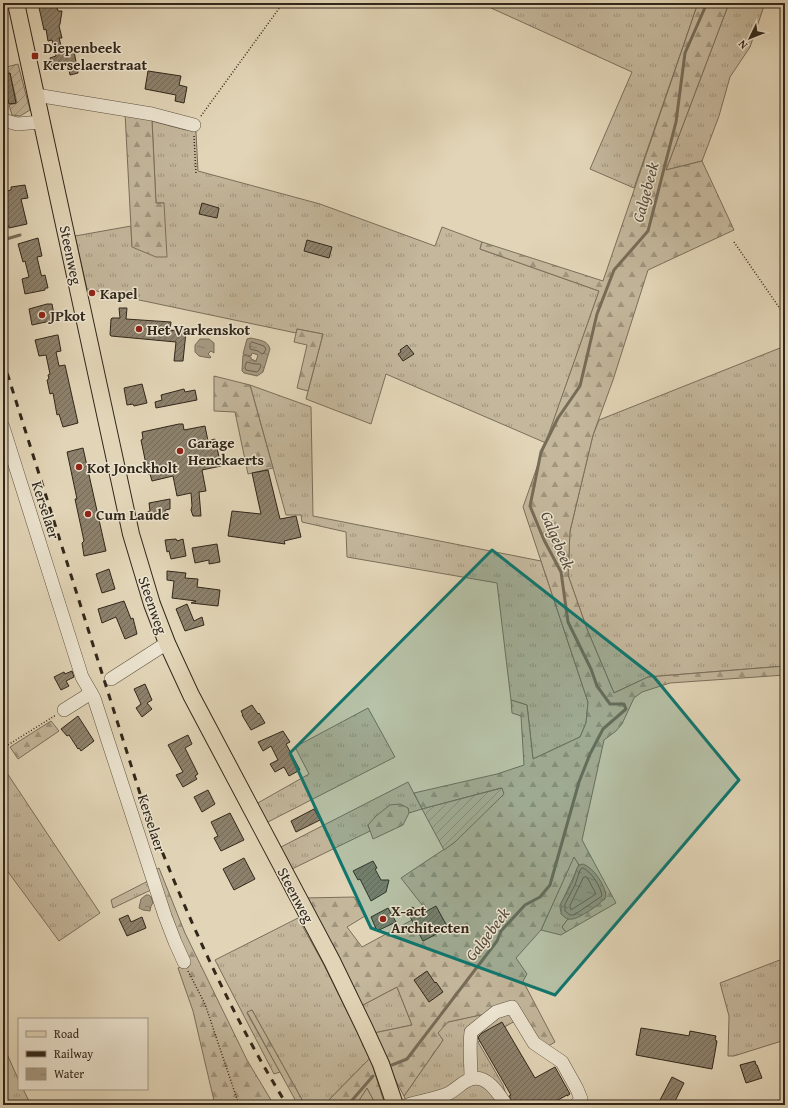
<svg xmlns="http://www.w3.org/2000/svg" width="788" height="1108" viewBox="0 0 788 1108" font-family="'Gentium Book Plus',serif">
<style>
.grass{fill:url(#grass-tufts);stroke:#7a6f5b}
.forest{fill:url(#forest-firs);stroke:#7a6f5b}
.garden{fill:url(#garden-furrows);stroke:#7a6f5b}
.water{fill:url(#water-ripples);stroke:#776c58}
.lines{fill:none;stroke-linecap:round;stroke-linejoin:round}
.shore{stroke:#6c604e;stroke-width:1}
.stream{stroke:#776c58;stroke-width:3}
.building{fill:url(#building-hatch);stroke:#31271a}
.minor-casing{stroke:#5d5241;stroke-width:14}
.major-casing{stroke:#31271a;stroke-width:18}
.path{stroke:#31271a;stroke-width:1.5;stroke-dasharray:1 2;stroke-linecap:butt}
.minor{stroke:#ece4d0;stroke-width:13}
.major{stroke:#e2d5b7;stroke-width:16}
.rail{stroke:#31271a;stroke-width:3;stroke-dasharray:7 7;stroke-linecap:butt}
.marked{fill:#0f766e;fill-opacity:0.2;stroke:#0f766e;stroke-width:3;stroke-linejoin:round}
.poi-dot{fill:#8f2418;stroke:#ece4d0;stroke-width:1.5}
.labels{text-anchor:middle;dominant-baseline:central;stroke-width:3;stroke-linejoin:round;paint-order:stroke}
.poi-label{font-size:15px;font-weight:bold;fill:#31271a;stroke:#ece4d0;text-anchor:start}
.street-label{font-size:15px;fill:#31271a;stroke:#ece4d0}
.water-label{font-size:16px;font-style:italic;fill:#544a39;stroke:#ece4d0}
</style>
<defs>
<pattern id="grass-tufts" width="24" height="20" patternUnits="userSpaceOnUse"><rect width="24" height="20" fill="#c4b79c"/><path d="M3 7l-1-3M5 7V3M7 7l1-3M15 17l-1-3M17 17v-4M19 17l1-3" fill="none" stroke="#a0957e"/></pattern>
<pattern id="forest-firs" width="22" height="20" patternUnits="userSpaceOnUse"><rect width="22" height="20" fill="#c4b79c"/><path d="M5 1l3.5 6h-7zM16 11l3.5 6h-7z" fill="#a0957e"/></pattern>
<pattern id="garden-furrows" width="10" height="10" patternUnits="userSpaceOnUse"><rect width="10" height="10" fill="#c4b79c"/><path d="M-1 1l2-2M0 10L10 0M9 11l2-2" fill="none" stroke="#a0957e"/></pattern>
<pattern id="water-ripples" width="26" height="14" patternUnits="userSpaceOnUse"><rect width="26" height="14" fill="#a69a82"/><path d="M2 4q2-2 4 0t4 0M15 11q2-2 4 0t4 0" fill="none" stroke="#887e6a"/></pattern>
<pattern id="building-hatch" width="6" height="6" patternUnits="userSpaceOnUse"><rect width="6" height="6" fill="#8d816c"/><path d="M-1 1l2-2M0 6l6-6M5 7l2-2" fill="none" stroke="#746a58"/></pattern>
</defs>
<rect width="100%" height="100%" fill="#e2d5b7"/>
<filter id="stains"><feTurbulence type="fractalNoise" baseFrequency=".005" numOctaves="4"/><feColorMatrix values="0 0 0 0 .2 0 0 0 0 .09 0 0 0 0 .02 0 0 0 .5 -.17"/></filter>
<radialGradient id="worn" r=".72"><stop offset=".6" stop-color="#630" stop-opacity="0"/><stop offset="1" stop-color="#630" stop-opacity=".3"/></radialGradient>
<g class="grass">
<polygon points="495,3 698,3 634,188 590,169 632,72 491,8"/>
<polygon points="729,3 765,3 750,47 730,77 719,116 702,161 666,170"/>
<polygon points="152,120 196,132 198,171 320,204 435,246 442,227 482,242 480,249 599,291 546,443 386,374 371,424 306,399 323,334 297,329 296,333 87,289 75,236 131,226 132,247 164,203 156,203"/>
<polygon points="785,346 785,666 648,677 614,693 587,629 568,575 570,531 593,435 599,420"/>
<polygon points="250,385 311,407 313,516 541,561 588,702 586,723 580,737 533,759 527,705 511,700 497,583 347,557 346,532 302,522 301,515 286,515"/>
<polygon points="368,708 395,757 266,823 256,804 309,774 295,747"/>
<polygon points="3,767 100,913 59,941 3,865"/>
<polygon points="408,782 422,809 409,813 408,808 368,825 370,831 290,870 279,848"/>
<path d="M574,856L579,865L560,906C560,912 563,916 568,919L562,927L566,932L561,935L541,930Z"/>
<polygon points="150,880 153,889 113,908 111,900"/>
<polygon points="298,918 324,965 370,1058 324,1105 305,1105 252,1010 247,1013 280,1072 274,1074 215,960"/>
<polygon points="785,958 785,1040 734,1056 728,1056 729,1016 720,983"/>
<polygon points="397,987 412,1025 374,1033 361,1006"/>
<polygon points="518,1006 524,1016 478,1042 503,1085 509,1105 407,1105 404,1096 443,1040 437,1033 448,1022"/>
<polygon points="3,1045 19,1081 19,1089 23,1089 31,1105 3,1105"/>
<polygon points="367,1088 376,1105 356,1105"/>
</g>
<g class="forest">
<polygon points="698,3 729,3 666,170 702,161 734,230 648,270 613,380 593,435 570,531 568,575 587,629 614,693 648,677 785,666 785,675 670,683 642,692 634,698 622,724 616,731 604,740 582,840 616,903 566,932 562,927 568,919 575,918 605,899 606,892 579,865 574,857 541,930 516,958 527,974 523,981 555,1042 540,1051 518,1007 448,1022 438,1033 443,1040 404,1096 397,1083 374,1033 412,1025 397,987 361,1006 304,898 354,897 365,916 347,927 362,947 412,920 426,910 401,878 455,842 501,788 422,809 414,793 497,774 524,765 521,716 512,713 511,700 527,705 533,759 580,737 586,723 588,702 523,507 599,291 480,249 482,242 603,281"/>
<polygon points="125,113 195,123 186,130 152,121 156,203 164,203 167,257 156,257 132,247"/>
<polygon points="297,329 323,334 308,391 297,388 307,345 294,342"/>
<polygon points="214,376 250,385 273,468 248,474 235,412 214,411"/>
<polygon points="51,721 59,731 18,759 10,747"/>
<polygon points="400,804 408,808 409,813 403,825 373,839 368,825 376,816 390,805"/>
<polygon points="159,868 185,933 247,1060 274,1105 215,1105 193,1011 178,968 187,964 153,871"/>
<polygon points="252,1010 305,1105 298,1105 247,1012"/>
<polygon points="370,1058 385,1105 376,1105 367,1088 356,1105 324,1105"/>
</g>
<g class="garden">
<polygon points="18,64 30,110 20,116 12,115 9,105 17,103 10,73 3,74 3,68"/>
<polygon points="502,788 504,794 455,842 444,850 422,809"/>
</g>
<g class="water">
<path d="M251,338C258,340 268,340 270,349L263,372L257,376L244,373L242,371L243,355L251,357V359L256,361L258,355L252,353L251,356L243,354L247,339Z"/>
<polygon points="200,339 209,339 214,343 214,353 211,351 208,354 211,357 210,358 199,356 195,352 195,345"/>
<path d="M583,864C594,868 605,885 606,896C604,902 579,919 572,919C568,920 564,917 561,914V903L572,883L577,868L579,865Z"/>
<polygon points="146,895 149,895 151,897 153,903 151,906 150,911 143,910 139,908 141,899"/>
</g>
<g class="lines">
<g class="shore">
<polygon points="252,342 264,346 266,349 264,353 262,354 258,351 250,349 250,344"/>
<polygon points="247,362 255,364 260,364 261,366 259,370 257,372 246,370 245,367"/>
<path d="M583,868C591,871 601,887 602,896L574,915H570L565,911V904L575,885L580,870Z"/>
<polygon points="584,877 587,877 596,894 571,910 570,906"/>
</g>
<g class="stream">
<polyline points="3,240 20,235"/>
<polyline points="392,1065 407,1059 497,941 501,931 525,905 540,897 550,885 579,782 590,754 603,729 626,709 624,704 610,704 597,686 591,669 568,622 561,572 544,540 530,506 541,452 558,418 580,386 597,314 614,270 648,231 676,122 685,53 707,3"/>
<polyline points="348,1105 373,1076"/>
</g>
</g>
<g class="building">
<polygon points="38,3 56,3 58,11 62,11 60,24 59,26 62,38 59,38 63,53 74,51 78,73 70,75 68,65 52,68 50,58 56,56 52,40 48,41 46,29 44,30"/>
<polygon points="148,71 181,76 179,85 187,87 184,103 175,101 176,95 145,89"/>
<polygon points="10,73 16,103 9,104 8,100 3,101 3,75"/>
<polygon points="25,185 28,198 21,199 27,224 9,228 9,226 3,227 3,192 11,190 11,187"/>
<polygon points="202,203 219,208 217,218 199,214"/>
<polygon points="38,238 42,256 37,257 41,274 42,276 45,275 48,288 45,288 45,290 25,294 22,279 29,277 25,261 23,262 18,244"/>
<polygon points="307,240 332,247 329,258 304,251"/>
<polygon points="47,304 52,304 55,320 32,325 29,309"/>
<polygon points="119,308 127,308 126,319 171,322 170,330 186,332 183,361 174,361 176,342 111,336 110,335 111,319 112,318 120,318"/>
<polygon points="57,335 58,335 61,351 56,352 59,366 65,365 78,423 63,427 59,414 57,415 53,393 50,394 47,380 49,379 48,375 50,374 46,355 39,356 35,340"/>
<polygon points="407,345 414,354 403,361 398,354 401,352 400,350"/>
<polygon points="142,384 147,403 134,406 133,404 127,405 124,388"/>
<polygon points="184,389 185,392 195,390 197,400 156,408 155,402 162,400 161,395"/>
<polygon points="179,424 183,424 184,430 205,426 208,441 215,439 221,466 202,470 206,491 199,492 201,516 193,516 191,510 192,506 191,493 177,496 173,476 152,481 150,474 148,474 141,440 143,439 142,432"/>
<polygon points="83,448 106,551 84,556 82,543 84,541 75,499 77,499 67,452"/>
<polygon points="268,470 280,519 296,516 301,537 284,541 285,544 228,536 232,511 261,514 252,473"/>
<polygon points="170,499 170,509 165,510 166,516 149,520 147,512 150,511 149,503"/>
<polygon points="176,539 177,541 183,539 186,556 171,559 169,551 167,552 165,540"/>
<polygon points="217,544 220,562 209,564 209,560 195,563 192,548"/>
<polygon points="109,569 115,589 102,593 96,574"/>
<polygon points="167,571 186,573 185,578 198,579 197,587 220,590 218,606 191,603 196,601 172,598 174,581 167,580"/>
<polygon points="124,601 131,619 133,618 137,634 125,639 116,617 102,623 98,609"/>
<polygon points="187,604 194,621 202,617 204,625 185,631 176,609"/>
<polygon points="72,671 74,677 66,681 69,686 61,690 54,677 64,672 65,674"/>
<polygon points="145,684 152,700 147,703 152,709 142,717 136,708 141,704 134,689"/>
<polygon points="252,705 258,714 259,713 265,723 251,730 242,715 243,715 241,711"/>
<polygon points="78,716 94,741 81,751 79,748 78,749 69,735 67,736 61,729"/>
<polygon points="283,731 290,742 286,744 300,770 289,776 284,767 275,772 270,764 278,760 271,746 263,751 258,742"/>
<polygon points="188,735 192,744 185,748 198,774 195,776 197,779 183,787 176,775 183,772 168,745"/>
<polygon points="208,790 215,804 202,812 194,797"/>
<polygon points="314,809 320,820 296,832 291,821"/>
<polygon points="230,813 244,840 221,851 214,838 218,836 211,822"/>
<polygon points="244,858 255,879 234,890 223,869"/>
<polygon points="373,861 377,868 375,869 381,880 389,880 386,892 371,901 360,879 358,880 353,871"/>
<polygon points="436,906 448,928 423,941 407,911 413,907 418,916"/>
<polygon points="388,908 396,922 377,931 371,917"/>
<polygon points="128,915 131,922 142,917 146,928 127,936 119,919"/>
<polygon points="427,971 435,983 436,982 443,992 429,1002 414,980"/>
<polygon points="502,1022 535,1078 555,1067 570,1094 567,1096 567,1095 549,1105 514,1105 509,1096 511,1095 478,1038 479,1036 482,1033"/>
<polygon points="641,1028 684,1035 689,1036 690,1031 716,1036 715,1040 717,1041 712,1069 636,1055"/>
<polygon points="755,1061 756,1065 757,1065 762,1078 746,1083 740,1065"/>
<polygon points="672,1077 684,1083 673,1105 665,1105 659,1102"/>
</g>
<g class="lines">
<g class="minor-casing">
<g id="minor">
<polyline points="36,95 152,114 194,125"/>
<polyline points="3,120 17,124 42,122"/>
<polyline points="3,427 82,677 94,698 165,916 175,942 184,962"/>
<polyline points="111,679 167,643"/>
<polyline points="64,710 91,693"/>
<path d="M471,1079C471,1063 469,1048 471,1032L496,1012L512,1007L534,1043L562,1062L577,1089L581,1099L576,1105"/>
<path d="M408,1105C421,1101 435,1099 447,1094C456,1090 463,1081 471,1079C487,1074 499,1094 506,1105"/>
</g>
</g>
<g class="major-casing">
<polyline id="major" points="16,3 131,534 152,604 167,643 191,695 332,961 364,1027 381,1064 395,1105"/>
</g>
<g class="path">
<polyline points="483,3 493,8"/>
<polyline points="6,101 8,110"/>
<polyline points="201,116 283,3"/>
<polyline points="194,136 196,174"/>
<polyline points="734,242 785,316"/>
<polyline points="3,748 56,715"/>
<polyline points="188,971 205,1004 239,1105"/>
</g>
<use href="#minor" class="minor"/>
<use href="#major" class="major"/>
<path class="rail" d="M3,360L143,803C183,907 228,1010 287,1105"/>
</g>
<path class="marked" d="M492,550L654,677L739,780L555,995L371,928L290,753Z"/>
<g class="poi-dot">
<rect x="31" y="52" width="8" height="8" rx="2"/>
<circle cx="92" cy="293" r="4"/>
<circle cx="42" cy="315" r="4"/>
<circle cx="139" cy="329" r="4"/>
<circle cx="180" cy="451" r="4"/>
<circle cx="79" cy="467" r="4"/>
<circle cx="88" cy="514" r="4"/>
<circle cx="383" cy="919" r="4"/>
</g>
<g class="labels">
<g class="poi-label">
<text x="43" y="47">Diepenbeek<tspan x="43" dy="17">Kerselaerstraat</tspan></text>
<text x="100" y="293">Kapel</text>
<text x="50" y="315">JPkot</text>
<text x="147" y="329">Het Varkenskot</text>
<text x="188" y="442">Garage<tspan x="188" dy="17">Henckaerts</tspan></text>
<text x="87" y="467">Kot Jonckholt</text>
<text x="96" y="514">Cum Laude</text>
<text x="391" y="910">X-act<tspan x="391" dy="17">Architecten</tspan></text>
</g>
<g class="street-label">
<text transform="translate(71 255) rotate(78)">Steenweg</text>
<text transform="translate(46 510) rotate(72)">Kerselaer</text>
<text transform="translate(153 605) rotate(71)">Steenweg</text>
<text transform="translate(152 823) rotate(72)">Kerselaer</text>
<text transform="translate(296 895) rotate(62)">Steenweg</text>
</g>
<g class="water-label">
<text transform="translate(645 192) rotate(-75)">Galgebeek</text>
<text transform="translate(558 540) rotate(67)">Galgebeek</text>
<text transform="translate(487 934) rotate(-53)">Galgebeek</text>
</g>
</g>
<rect width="788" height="1108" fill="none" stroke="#e2d5b7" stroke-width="16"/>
<rect x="4" y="4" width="780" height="1100" fill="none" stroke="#31271a" stroke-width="2"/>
<rect x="8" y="8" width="772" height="1092" fill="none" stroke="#31271a"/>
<rect x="18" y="1018" width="130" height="72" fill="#ece4d0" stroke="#a19887"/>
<rect x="26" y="1031" width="20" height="6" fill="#e2d5b7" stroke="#a19887"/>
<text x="54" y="1038" font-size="12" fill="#31271a">Road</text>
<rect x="26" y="1051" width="20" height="6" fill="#31271a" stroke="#a19887"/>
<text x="54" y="1058" font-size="12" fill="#31271a">Railway</text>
<rect x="26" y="1068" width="20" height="12" fill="url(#water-ripples)" stroke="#a19887"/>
<text x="54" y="1078" font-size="12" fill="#31271a">Water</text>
<g transform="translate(750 38) rotate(227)" stroke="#ece4d0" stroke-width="3" paint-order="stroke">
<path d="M0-3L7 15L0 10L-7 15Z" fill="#31271a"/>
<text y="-6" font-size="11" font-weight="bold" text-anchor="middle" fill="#31271a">N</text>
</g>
<rect width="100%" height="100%" filter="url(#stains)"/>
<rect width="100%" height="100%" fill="url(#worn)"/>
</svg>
